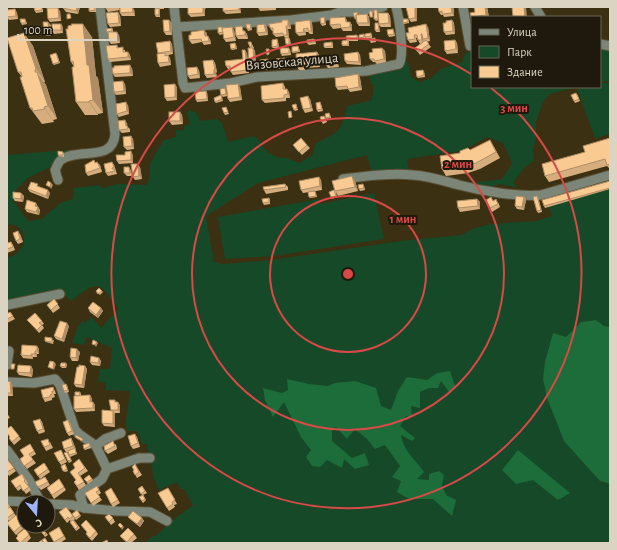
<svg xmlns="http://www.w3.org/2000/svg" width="617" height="550" viewBox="0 0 617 550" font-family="'Alegreya Sans',sans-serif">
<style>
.green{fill:#154927}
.forest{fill:#1c6d39}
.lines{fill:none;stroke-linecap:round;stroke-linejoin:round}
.minor-casing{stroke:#594e32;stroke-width:11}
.minor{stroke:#7b8679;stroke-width:9}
.wall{fill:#d6ae7e}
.shaded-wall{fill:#ae8d66}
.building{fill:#f9ca92;stroke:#ae8d66}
.ring{fill:none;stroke:#d74a47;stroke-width:2}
.labels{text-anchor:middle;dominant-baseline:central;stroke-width:4;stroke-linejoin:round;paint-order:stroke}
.street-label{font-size:14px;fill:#dbd4c3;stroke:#1e190c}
.centre{fill:#d74a47;stroke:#1e190c;stroke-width:2}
.ring-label{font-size:12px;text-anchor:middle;font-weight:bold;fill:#d74a47;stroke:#1e190c;stroke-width:4;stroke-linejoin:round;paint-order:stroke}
</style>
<rect width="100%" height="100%" fill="#3c3012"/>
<g class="green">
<polygon points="600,46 610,48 610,81 600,82"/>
<path d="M472,51V87H576L550,94L543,102L536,122V138L533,150L534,161L524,168L513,183L518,188L500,184L485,188L461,184L502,179L512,164L509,155L503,143L487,137L473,145L460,151L407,159L409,172L372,173L367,155L258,183L206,216L214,262L223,264L271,260L401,241L461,235L475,228L491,224L536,221L552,216L549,206L610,189V327L604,326L596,320L581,322L566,337L600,481L610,484V543H145L151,537L157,535L173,520L193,505L184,489H180L177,482L159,490L154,479L147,444H142L137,431H127L126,421L130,391L106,390V383L98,381L100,369H110L112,348L87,337L84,345L72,343L78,326L83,321L85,323L92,317L101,328L118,309L107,293L99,286L90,287L71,301L66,296H62L7,303V257L14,256L24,245C24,233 22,223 7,225V155L69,150L71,159L54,165L28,178L13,193V201L28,221L42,219L60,203L73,199L74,188L100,185L103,188L118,184L146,185L149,180L150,164L158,149L164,140L176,137V130H184V126L190,125L187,114L189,110L196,112L200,121L217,119L222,123L228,142L254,136L260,142L267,152L277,157L287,158L299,163L313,155L315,144C339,131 341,134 347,106L372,100L374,85L371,84L369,73L408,61L411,77L419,82L430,79L441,69L462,62L466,52Z"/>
<polygon points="600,83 610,83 610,134 595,138 577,89 582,87 600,87"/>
<polygon points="374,193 384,239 274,256 225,259 218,217 319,199 320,204"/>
</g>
<g class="forest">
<polygon points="596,320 604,326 610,327 610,484 600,481 564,441 547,398 543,379 545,362 553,333 566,337 581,322"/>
<path d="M450,371L455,386L449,392L441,381L438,388H429L420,392V408L411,406L412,417L406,416L400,426L415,438L412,441L401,435C405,454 414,457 424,472L417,479L429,480V474L439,471L444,475L442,485L446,495L456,500L452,516L433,499H409L397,492L401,481L392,477L400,466L385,445L375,449L367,439L355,429L347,439L336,427L332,430V441L352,458L365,453L369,465L355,469L344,459L342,468L327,460L320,467L312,466L306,457L311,450L301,437L284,402L273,417L265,400L263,388L282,393L288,390L287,379L309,384L328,386L335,383L355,381L376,388L381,406L391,410L398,391L407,377L427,380L437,373Z"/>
<polygon points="518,450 570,493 558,500 533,480 516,484 502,470"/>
</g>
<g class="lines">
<g class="minor-casing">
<g id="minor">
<path d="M174,7L183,83L185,88L231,83L257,77L366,71L399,64C405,56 399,17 396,7"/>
<polyline points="463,7 470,46"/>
<polyline points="535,7 541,17"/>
<polyline points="177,27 291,20 332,15 340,12 353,12 383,7"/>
<polyline points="600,44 610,46"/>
<path d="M343,179C366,176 390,173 413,175C429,176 444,181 459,185C482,191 517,197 541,195L610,175"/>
<path d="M58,180L55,170C57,167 58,162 61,160C78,147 113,163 115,134L100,7"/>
<polyline points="7,305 60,294"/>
<polyline points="7,365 9,351"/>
<polyline points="7,382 34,383 55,379 60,385 75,430 79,434 96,446 107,469"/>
<polyline points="96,446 105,439 121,433"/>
<polyline points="7,450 29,480 39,499 42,502"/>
<polyline points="7,501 30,502"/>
<polyline points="48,504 72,505 84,508 117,511 150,512 167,521"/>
<polyline points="84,508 80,495 102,479 107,469 139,458 150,458"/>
</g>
</g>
<use href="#minor" class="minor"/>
</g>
<g class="wall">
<polygon points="64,7 80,7 78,14 66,12 63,8"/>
<polygon points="96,7 96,12 90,12 89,11"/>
<polygon points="105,7 119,7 120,10 108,12"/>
<polygon points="154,7 164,7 164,9 160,9 160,17 156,17 155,15 155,9"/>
<polygon points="188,7 206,7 206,8 205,9 205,16 191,17 188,14"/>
<polygon points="223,7 240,7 241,13 226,14 223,11"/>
<polygon points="258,7 276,7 276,10 260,11"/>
<polygon points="293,7 304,7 294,8"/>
<polygon points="454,7 454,16 444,17 443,15 441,15 439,12"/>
<polygon points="487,7 489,17 472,17 472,19 471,17 475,12"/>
<polygon points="417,8 417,21 411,22 409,19"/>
<polygon points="15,9 17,13 18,19 9,20 7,17 7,10"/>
<polygon points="43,9 43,12 36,13 35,11"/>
<polygon points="134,9 135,16 122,16 120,13"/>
<polygon points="60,11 61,21 50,22 48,19"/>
<polygon points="378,12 378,13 388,13 390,16 391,27 381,27 379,25 380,32 376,32 375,30 379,24 379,20 376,21 374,19"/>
<polygon points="358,14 358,15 367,14 369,17 370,26 359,26 357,23 357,20 356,20 355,19"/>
<polygon points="120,15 121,26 110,27 108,24"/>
<polygon points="324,17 325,19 326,25 322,26 321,24"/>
<polygon points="310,20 312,23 313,34 310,34 308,32 306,32 306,35 299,36 296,33"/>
<polygon points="347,20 347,22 350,22 352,25 352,31 343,31 341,28 333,29 330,25"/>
<polygon points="409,20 409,23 404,24 403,23"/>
<polygon points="452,20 454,23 455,34 446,35 444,32 446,23"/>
<polygon points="26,21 27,24 22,25 21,23"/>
<polygon points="172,23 172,35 166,35 164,32"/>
<polygon points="290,23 291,29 288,29 289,38 290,39 291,45 287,46 286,44 285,38 284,36 276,37 273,34 273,31 272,31 270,28"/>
<polygon points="250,24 251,25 252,30 248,31 247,29"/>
<polygon points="264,24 267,27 268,35 259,36 257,33"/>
<polygon points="51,25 51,36 46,36 44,33"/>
<polygon points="63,27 63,33 54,34 52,30"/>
<polygon points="222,27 223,28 232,27 234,30 236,41 226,42 224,39 223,34 220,35 218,33"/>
<polygon points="428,27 430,41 427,42 431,47 420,55 415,48 422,43 420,44 417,38 416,38 417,42 410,43 408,40 406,33"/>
<polygon points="112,28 113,30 113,32 119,35 120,43 111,44 109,41 108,34 107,32"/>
<polygon points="244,30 244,31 247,34 248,39 238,39 236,36"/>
<polygon points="394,31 395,36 389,37 388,35"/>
<polygon points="24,33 33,46 45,82 44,82 46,85 57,119 53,120 54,122 42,124 30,108 22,77 18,72"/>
<polygon points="207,33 207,36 210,39 211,44 204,45 202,42 192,44 189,40"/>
<polygon points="371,33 372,35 372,38 366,39 365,37"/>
<polygon points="364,34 365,36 365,39 361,39 359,38"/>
<polygon points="357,35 358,37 358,41 349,41 349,46 343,46 342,45 347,40"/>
<polygon points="92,37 96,76 98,78 103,113 98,114 98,115 85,115 76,102 73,65 71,62"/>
<polygon points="277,39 278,41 279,48 273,48 272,47"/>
<polygon points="314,39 315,40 316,44 309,45 307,43"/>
<polygon points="376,40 376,42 371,43 370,41"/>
<polygon points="455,40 457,43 458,53 447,54 445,51"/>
<polygon points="170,41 172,44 173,54 168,55 170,58 171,65 160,67 158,63 158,53"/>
<polygon points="251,42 254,48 253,48 255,51 256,65 252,66 249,62 250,48 250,47"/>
<polygon points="332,42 333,44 333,48 325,48 324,47"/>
<polygon points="236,44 237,49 232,50 231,49"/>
<polygon points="117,45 118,48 125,50 125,52 128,52 130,55 131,60 110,62 108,59"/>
<polygon points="298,46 299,48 300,52 293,53 292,52"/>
<polygon points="382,48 385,51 386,62 377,64 375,62 373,62 370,59 373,52"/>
<polygon points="290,49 291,55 282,56 281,54"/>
<polygon points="317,52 319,55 320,67 305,68 305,70 299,70 297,67"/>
<polygon points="358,52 360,55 361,65 347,64 345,61"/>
<polygon points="247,53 249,73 233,75 231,72 230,69 228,69 226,66 243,59"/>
<polygon points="57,54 60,63 54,65 53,64"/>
<polygon points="285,58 288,61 288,68 279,69 277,66"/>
<polygon points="336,58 336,61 338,64 339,67 328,68 326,65"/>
<polygon points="213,60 215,63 217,72 216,73 217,77 207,78 205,75"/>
<polygon points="270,62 271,69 263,70 260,67"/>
<polygon points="132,68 133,76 115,77 113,74"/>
<polygon points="199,70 200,78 190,79 188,76"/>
<polygon points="424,71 425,77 418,78 417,77"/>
<polygon points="358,74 360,78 362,90 350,92 348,89 338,90 336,87"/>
<polygon points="283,83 285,87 285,89 287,89 289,92 290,98 286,98 286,101 265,103 262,100"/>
<polygon points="125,84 126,94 116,95 114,92"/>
<polygon points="177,87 177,100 167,101 165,98"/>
<polygon points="240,87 242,100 230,102 228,99"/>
<polygon points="226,89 227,96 223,97 221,95"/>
<polygon points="206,91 207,92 208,101 197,102 196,100"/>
<polygon points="577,94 580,101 575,103 574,101"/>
<polygon points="222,97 223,101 216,103 215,102"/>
<polygon points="310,99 313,111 305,113 303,109"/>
<polygon points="320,102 321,104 323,111 318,112 317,110"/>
<polygon points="296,104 298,110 295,111 294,110"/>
<polygon points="128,105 129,114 119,117 117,114"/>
<polygon points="226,107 229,114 225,115 224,113"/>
<polygon points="180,112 182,115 183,124 172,125 169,121"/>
<polygon points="329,113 330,114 331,118 327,119 326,118"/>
<polygon points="324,116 327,122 323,124 322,122"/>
<polygon points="127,123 127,126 130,129 130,132 122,133 119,130"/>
<polygon points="131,136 133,139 134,149 127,150 124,147"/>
<polygon points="610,138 610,169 607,166 549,182 545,176 585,152"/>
<polygon points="293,145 307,145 310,148 302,155"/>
<polygon points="494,147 500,158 480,169 468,173 446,176 442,169 460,153 470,150"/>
<polygon points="64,153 64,157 59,156 58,155"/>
<polygon points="133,155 133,163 119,164 117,161"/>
<polygon points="96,162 100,165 102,172 88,176 86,173"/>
<polygon points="112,162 114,165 117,174 108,176 106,173"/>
<polygon points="140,167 142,179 135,180 133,177"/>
<polygon points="131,170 132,176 127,176 124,173"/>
<polygon points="319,177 321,180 322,190 303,193 301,190"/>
<polygon points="355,181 358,191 338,196 336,192 337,197 332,199 331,197 334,190"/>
<polygon points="610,181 610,189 545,208 544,206"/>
<polygon points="285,184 288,187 288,190 266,194 264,190"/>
<polygon points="364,186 365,190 360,191 359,189"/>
<polygon points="39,187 50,193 48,199 30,192 28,189"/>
<polygon points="21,193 24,196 23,202 15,201 13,198"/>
<polygon points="316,193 317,197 310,198 309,197"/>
<polygon points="524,197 526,200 524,210 517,209 515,206"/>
<polygon points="538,197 542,212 538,213 537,211"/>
<polygon points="269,198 270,200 270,204 264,205 263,203"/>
<polygon points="477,199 480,202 480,209 460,212 458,208"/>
<polygon points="498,202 500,207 492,212 490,208"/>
<polygon points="38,206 38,207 40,210 39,215 27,212 25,209"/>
<polygon points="20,234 23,242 18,244 16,241"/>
<polygon points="7,242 8,243 11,242 13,245 15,250 7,253"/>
<polygon points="99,288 103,292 100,295 96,291"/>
<polygon points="54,299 60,308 53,313 47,305"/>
<polygon points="88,308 101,308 103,311 98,318 90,312"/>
<polygon points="10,312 15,319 7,323 7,314"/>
<polygon points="27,320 42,321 44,324 42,325 44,328 39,333"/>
<polygon points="69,326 64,342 56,339 54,336"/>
<polygon points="54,340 53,344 46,342 45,341"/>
<polygon points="37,346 39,349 39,354 37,354 37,357 33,357 33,359 23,358 21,355"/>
<polygon points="80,352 78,361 72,361 70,357"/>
<polygon points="99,358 101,361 100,366 92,365 90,362"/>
<polygon points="66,363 67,365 66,368 62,368 60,366"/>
<polygon points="31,366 33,370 32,377 19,375 17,372"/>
<polygon points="85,366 87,369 84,388 76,387 74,384 79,367"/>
<polygon points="7,382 12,384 13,396 7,396"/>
<polygon points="66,384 67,385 69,392 65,393 64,391"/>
<polygon points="53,387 55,391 56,394 54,394 55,397 52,398 52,400 45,402 43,398"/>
<polygon points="80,392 81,394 81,396 90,395 92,399 92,402 93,402 95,405 95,411 76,412 74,409"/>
<polygon points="117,402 120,405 120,413 115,413 115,427 104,426 102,423 111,411 111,410"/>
<polygon points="7,413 10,418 7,419"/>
<polygon points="40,419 42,422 45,432 39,434 37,431"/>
<polygon points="68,420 70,423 74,434 69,436 67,433"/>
<polygon points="11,426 21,439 14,445 9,438 10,437"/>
<polygon points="137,437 140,447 133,449 131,446"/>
<polygon points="71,438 73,442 77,454 70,457 68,452 67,452 72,461 69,463 68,461 66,452 64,449"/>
<polygon points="50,442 53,448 46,451 44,447"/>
<polygon points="89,443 91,448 85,450 84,449"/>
<polygon points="30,444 36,454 31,457 36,463 27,469 20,459 24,456"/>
<polygon points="116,444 117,449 108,454 105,451"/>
<polygon points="61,450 67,462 61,465 59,462"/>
<polygon points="7,459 16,471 9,476 7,473"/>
<polygon points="79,459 88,471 80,476 86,485 79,490 74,482 76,480 75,468"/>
<polygon points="44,463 50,472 40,479 34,470"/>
<polygon points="65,464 68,471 65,472 63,471"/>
<polygon points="135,464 142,475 137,478 133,471 134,470"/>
<polygon points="22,474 28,483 27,484 31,490 26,494 22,488 18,491 11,481"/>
<polygon points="89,475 93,480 88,484 84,479"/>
<polygon points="45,477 50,485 41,490 38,487"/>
<polygon points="59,479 66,490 54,499 47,488"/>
<polygon points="97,486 101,493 98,495 102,500 93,506 85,493"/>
<polygon points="142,486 147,493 143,495 146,500 143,503 139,497 142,495 138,489"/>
<polygon points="111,488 120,503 113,507 111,504"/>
<polygon points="168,488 177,504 174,505 175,507 169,511 167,508"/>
<polygon points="7,502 16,516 25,527 16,535 7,524 9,521 7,519"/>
<polygon points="66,507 75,519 74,520 80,528 76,531 70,522 71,522 70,520 67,523 59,512"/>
<polygon points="77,510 81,516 76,520 72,514"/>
<polygon points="105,517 113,518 115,522 111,525"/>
<polygon points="128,517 142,518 144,521 140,527 131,520"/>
<polygon points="81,525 96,531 98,534 92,541 88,537 86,534 87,532"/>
<polygon points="59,527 66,539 60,543 55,543 49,533"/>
<polygon points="43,529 48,535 45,537 40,530"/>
<polygon points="27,531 31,538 26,543 20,543"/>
<polygon points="134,534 137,538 131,543 127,543 120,536"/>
</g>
<g class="shaded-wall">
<polygon points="77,7 80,7 78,14 76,11"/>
<polygon points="132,7 134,9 135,16 133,12"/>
<polygon points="203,7 205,9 205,16 203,13"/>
<polygon points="239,7 240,7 241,13 239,10"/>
<polygon points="415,7 417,8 417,21 415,18"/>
<polygon points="451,7 454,7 454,16 452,13"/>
<polygon points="485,7 487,7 489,17 486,15"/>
<polygon points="524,7 526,7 527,17 525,17"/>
<polygon points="58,8 60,11 61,21 59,18"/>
<polygon points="159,8 160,10 160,17 159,15"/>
<polygon points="15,9 17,13 18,19 16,16"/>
<polygon points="118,12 120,15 121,26 119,23"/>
<polygon points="388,13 390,16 391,27 389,23"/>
<polygon points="367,14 369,17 370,26 368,23"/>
<polygon points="345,17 347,20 348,26 346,22"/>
<polygon points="169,20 172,23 172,35 170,31"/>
<polygon points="288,20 290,23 291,29 288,26"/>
<polygon points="310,20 312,23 313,34 311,31"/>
<polygon points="452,20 454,23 455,34 453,31"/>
<polygon points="48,22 51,25 51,36 49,33"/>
<polygon points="350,22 352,25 352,31 350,27"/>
<polygon points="61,24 63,27 63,33 61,30"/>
<polygon points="83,24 92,37 96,76 98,78 103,113 93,100 87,65"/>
<polygon points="264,24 267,27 268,35 266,32"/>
<polygon points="426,24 428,27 430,41 428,38"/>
<polygon points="286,26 288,29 289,38 287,35"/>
<polygon points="232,27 234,30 236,41 234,37"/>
<polygon points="303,29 306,32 306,35 304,32"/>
<polygon points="204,30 207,33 207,39 205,36"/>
<polygon points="245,31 247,34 248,39 245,35"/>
<polygon points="117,32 119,35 120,43 117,40"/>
<polygon points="24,33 33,46 45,82 36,69"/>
<polygon points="421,34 423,37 424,43 422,40"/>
<polygon points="208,36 210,39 211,44 209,41"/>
<polygon points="455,40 457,43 458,53 456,49"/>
<polygon points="170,41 172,44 173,54 171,51"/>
<polygon points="253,48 255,51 256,65 254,62"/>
<polygon points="382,48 385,51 386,62 384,59"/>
<polygon points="245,50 247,53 249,73 247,70"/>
<polygon points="128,52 130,55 131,60 128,57"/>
<polygon points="317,52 319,55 320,67 317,64"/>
<polygon points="358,52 360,55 361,65 359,62"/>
<polygon points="168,55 170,58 171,65 169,62"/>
<polygon points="334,55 336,58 336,61 338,64 339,67 334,61"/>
<polygon points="285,58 288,61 288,68 286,65"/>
<polygon points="268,59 270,62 271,69 269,66"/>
<polygon points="213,60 215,63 217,72 215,69"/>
<polygon points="130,65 132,68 133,76 130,73"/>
<polygon points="197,67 199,70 200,78 198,74"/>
<polygon points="214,69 216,73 217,77 214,74"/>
<polygon points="35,70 46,85 57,119 48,106"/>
<polygon points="358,74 360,78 362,90 359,87"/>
<polygon points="123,81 125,84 126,94 124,91"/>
<polygon points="175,84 177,87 177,100 175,97"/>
<polygon points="238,84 240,87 242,100 240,97"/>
<polygon points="287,89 289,92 290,98 288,94"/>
<polygon points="206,91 207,92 208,101 207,99"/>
<polygon points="308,96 310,99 313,111 311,108"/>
<polygon points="89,101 98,114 98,115 89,102"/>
<polygon points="126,102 128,105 129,114 127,111"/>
<polygon points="44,107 53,120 54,122 45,109"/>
<polygon points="180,112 182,115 183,124 180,121"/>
<polygon points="125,120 127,123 128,129 126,126"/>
<polygon points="131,136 133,139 134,149 132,146"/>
<polygon points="490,140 494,147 500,158 496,152"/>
<polygon points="131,151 133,155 133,163 131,160"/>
<polygon points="97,162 100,165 102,172"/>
<polygon points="112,162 114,165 116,171 114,167"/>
<polygon points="138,164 140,167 142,179 139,176"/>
<polygon points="129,167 131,170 132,176 130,173"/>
<polygon points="352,176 355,181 358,191 355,187"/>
<polygon points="319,177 321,180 322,190 320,186"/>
<polygon points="51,183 53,185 51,189 50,187"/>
<polygon points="48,190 50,193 48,199 46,196"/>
<polygon points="21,193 24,196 23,202 21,199"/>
<polygon points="537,196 538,197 542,212 541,210"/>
<polygon points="524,197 526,200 524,210 522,207"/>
<polygon points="477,199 480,202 480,209 478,206"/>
<polygon points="36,203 40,210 39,215 36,212 35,206"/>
<polygon points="18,231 20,234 23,242 20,239"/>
<polygon points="101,308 103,311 98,318 96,315"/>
<polygon points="67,323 69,326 64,342 62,339"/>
<polygon points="97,342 98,343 96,347 95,345"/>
<polygon points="37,346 39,349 39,354 37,351"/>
<polygon points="77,349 80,352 78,361 76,358"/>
<polygon points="35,351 37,354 37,357 35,354"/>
<polygon points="31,354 33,357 33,359 31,356"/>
<polygon points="99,358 101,361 100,366 98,363"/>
<polygon points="54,362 56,364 54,370 53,369"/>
<polygon points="31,366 33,370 32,377 30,373"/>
<polygon points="85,366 87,369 84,388 82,385"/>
<polygon points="10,381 12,384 13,396 11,393"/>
<polygon points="90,395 92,399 92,405 90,402"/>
<polygon points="93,402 95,405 95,411 93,408"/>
<polygon points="118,402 120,405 120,413 118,410"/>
<polygon points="113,411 115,414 115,427 113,424"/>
<polygon points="40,419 42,422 45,432 43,429"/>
<polygon points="68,420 70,423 74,434 72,431"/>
<polygon points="135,434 137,437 140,447 138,443"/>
<polygon points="71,438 73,442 76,449 73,446"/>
<polygon points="142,518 144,521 140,527 137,524"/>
<polygon points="123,526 124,527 122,530 121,528"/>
</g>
<g class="building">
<polygon points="42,7 42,10 35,11 34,8"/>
<polygon points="64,7 77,7 76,11 63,8"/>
<polygon points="89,7 95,7 95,10 89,11"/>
<polygon points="105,7 116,7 105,8"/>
<polygon points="120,7 132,7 133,12 120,13"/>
<polygon points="188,7 203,7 203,13 188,14"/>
<polygon points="223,7 239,7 239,10 223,11"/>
<polygon points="258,7 269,7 258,8"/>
<polygon points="406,7 415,7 415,18 409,19"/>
<polygon points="438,7 451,7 452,13 442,14 442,11 439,12"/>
<polygon points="474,7 485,7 486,15 471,17 470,13 475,12"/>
<polygon points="512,7 524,7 525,17 513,17"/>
<polygon points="47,8 58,8 59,18 48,19"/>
<polygon points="159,8 159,15 155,15 155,9"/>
<polygon points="15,9 16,16 7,17 7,10"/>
<polygon points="374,10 377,10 378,19 374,19"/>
<polygon points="369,11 372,11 373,17 370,17"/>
<polygon points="118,12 119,23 108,24 106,13"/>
<polygon points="357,12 358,15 356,15 356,18 355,19 353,13"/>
<polygon points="378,13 388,13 389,23 379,24"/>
<polygon points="67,14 70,14 71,18 67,19"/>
<polygon points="367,14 368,23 357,23 356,15"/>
<polygon points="324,17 325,23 321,24 320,18"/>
<polygon points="345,17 346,22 350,22 350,27 341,28 340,24 330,25 330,18"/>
<polygon points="20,19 25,19 26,23 21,23"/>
<polygon points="403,19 408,19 408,22 403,23"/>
<polygon points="163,20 169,20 170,31 164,32"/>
<polygon points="282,20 288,20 288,26 286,26 287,35 283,35 283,33 273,34 273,28 270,28 269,24 282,22"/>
<polygon points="310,20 311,31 308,31 308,28 303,29 304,32 296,33 295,22"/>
<polygon points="452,20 453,31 444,32 443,23 446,23 446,21"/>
<polygon points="43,22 48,22 49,33 44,33"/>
<polygon points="375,23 378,23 379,30 375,30"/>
<rect x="52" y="24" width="9" height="6"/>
<polygon points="71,24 83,24 87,65 89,65 93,100 89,101 89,102 76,102 72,67 74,67 73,61 71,62 66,29 68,29 68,26 72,25"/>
<polygon points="246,24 250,24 251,29 247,29"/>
<polygon points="264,24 266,32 257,33 257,25"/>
<polygon points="426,24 428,38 423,39 422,34 421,34 422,40 418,40 417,35 414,35 415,39 408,40 406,33 409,33 408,28"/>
<polygon points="242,26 243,31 245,31 245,35 236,36 235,27"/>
<polygon points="218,27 222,27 223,32 218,33"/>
<polygon points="232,27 234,37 224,39 222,28"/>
<polygon points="112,28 112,31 107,32 106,29"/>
<polygon points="393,29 394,34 388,35 387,30"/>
<polygon points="204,30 205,36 208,36 209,41 202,42 201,39 189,40 189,35 191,35 191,32"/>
<polygon points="108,32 117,32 117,40 109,41"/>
<polygon points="24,33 36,69 35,70 35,72 37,72 48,106 44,107 45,109 33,111 32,108 30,108 20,77 22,77 21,72 18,72 7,38"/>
<polygon points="371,33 371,36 365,37 365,34"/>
<polygon points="364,34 364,37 359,38 359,35"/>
<polygon points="357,35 357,39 347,40 346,36"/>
<polygon points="285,38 289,38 289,44 286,44"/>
<polygon points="375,38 375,41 370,41 370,39"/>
<polygon points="277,39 278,46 272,47 272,40"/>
<polygon points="314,39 314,42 307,43 307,40"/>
<polygon points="348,40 348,45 342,45 342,41"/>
<polygon points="426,40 429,44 418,52 415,48"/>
<polygon points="455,40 456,49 445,51 444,41"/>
<polygon points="170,41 171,51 158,53 156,43"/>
<polygon points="248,42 251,42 252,46 250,47"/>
<polygon points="332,42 332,46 324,47 324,43"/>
<polygon points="235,43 236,48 231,49 230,44"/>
<polygon points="117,45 117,48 123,47 123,52 128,52 128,57 108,59 106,46"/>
<polygon points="298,46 299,51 292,52 292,47"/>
<polygon points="248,48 253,48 254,62 249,62"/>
<polygon points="280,48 289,48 289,53 281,54"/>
<polygon points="382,48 384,59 375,61 374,59 370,59 369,53 373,52 372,49"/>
<polygon points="266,49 269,49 269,54 267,55"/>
<polygon points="242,50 245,50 247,70 231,72 230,66 226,66 225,61 243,59"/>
<polygon points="317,52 317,64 303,65 303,67 297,67 296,54"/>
<polygon points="358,52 359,62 345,61 344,54"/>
<polygon points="56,53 59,62 53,64 50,55"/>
<polygon points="165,53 165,56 168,55 169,62 158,63 157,54"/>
<polygon points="334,55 334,61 336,61 336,64 326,65 325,56"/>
<polygon points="285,58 286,65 277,66 276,59"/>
<polygon points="268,59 269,66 260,67 260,60"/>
<polygon points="213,60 215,69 214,69 214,74 205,75 203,61"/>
<polygon points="130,65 130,73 113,74 112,68 114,68 114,66"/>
<polygon points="197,67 198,74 188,76 187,68"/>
<polygon points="423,70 424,75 417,77 416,71"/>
<polygon points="358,74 359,87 348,89 347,86 336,87 335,78"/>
<polygon points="123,81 124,91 114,92 113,82"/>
<polygon points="283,83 283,89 287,89 288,94 284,95 284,98 262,100 261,86"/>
<polygon points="175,84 175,97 165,98 164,85"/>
<polygon points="238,84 240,97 228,99 226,85"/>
<polygon points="225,88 226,94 221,95 220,89"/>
<polygon points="206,91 207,99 196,100 195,92"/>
<polygon points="576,93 579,99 574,101 571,95"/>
<polygon points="221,95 222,99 215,102 214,98"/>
<polygon points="308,96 311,108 303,109 300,98"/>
<polygon points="126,102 127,111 117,114 116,104"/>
<polygon points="320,102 322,109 317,110 316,103"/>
<polygon points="296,104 297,108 294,110 292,105"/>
<polygon points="226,107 228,112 224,113 222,108"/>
<polygon points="291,111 292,117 289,118 288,112"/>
<rect x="169" y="112" width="11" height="9"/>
<polygon points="329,113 330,117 326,118 325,114"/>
<polygon points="324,116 326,120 322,122 320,117"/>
<polygon points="125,120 126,126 127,126 128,129 119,130 118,121"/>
<polygon points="131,136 132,146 124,147 123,137"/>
<polygon points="301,138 307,145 299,152 293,145"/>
<polygon points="610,138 610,164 607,165 605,159 545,176 542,164 585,152 583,146"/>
<polygon points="490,140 496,152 476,163 463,167 442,169 440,156 460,153 460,151 468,148 470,150"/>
<polygon points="58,151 63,152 63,155 58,155"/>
<polygon points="131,151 131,160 117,161 116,155 125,155 125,152"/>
<polygon points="94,160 95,163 97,162 100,168 86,173 85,165"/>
<polygon points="112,162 114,167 112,168 112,169 114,169 115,171 106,173 104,164"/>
<polygon points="131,164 138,164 139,176 133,177"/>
<polygon points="124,167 129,167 130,173 124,173"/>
<polygon points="352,176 355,187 335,191 332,181"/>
<polygon points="319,177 320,186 301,190 299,181"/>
<polygon points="48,181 51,183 50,187 46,185"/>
<polygon points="610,181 610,188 544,206 542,200"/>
<polygon points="31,182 38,184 37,186 48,190 46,196 28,189"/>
<polygon points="285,184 286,187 264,190 263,187"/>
<polygon points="363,184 364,188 359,189 358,185"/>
<polygon points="334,190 336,196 331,197 329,192"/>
<polygon points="315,191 316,196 309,197 308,192"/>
<polygon points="13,192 21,193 21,199 13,198"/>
<polygon points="516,196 524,197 522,207 515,206"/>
<polygon points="537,196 541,210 537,211 533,197"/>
<polygon points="491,197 493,201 496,199 498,204 490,208 486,200"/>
<polygon points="269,198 269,202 263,203 262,199"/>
<polygon points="477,199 478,206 458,208 457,201"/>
<polygon points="27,200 36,203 35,206 38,207 36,212 25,209"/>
<polygon points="18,231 20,239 16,241 13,233"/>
<polygon points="11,242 13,247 7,249 7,243"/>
<polygon points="99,288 102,291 98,294 96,291"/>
<polygon points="54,299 58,304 51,310 47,305"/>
<polygon points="93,302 101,308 96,315 88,308"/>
<polygon points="10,312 13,316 7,319 7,314"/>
<polygon points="35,313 42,321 39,323 42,325 37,330 27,320"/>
<polygon points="60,321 67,323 62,339 54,336"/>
<polygon points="45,337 52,338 52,342 45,341"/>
<polygon points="93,340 97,342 95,345 92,344"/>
<polygon points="22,345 37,346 37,351 35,351 35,354 31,354 31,356 21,355"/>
<polygon points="71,348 77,349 76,358 70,357"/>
<polygon points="91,356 99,358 98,363 90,362"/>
<polygon points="50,361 54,362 53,369 48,367"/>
<polygon points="61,363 66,363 65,367 60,366"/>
<polygon points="11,364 15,364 14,369 11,369"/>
<polygon points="18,365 31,366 30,373 17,372"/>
<polygon points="79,365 85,366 82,385 74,384 77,367 79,367"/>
<polygon points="10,381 11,393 7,393 7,382"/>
<polygon points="66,384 68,390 64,391 62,385"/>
<polygon points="53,387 54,391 52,391 52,394 50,395 50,397 43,398 41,390"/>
<polygon points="75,392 80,392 79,396 75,395"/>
<polygon points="90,395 90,402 93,402 93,408 74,409 74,396"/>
<polygon points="109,400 115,400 115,402 118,402 118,410 111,410"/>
<polygon points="102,410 113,411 113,424 102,423"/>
<polygon points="40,419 43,429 37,431 33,421"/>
<polygon points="68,420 72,431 67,433 63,422"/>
<polygon points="11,426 19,436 12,442 9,438 10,437 7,433 7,429"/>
<polygon points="135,434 138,443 131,446 128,436"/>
<polygon points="76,435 83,439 82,441 75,437"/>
<polygon points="71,438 73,446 64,449 62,442"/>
<polygon points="48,439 50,445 44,447 41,441"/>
<polygon points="113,441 115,446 105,451 104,446"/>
<polygon points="89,443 90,446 84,449 83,445"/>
<polygon points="30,444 34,451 29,454 33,460 24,466 20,459 24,456 20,450"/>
<polygon points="75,448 76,453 69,455 68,451"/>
<polygon points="61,450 65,459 59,462 54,453"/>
<polygon points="67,452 71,460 68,461 64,453"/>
<polygon points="7,459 14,468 7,472"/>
<polygon points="79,459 85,468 78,473 84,482 77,486 74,482 76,480 70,472 75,468 73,464"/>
<polygon points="44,463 48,469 38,476 34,470"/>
<polygon points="65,464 67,469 63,471 61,466"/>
<polygon points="135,464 139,472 135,475 133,471 134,470 132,467"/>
<polygon points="22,474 25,480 24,481 29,487 23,491 20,485 16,488 11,481"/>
<polygon points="89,475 92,479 87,482 84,479"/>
<polygon points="45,477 48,482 38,487 35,482"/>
<polygon points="59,479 64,487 52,495 47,488"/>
<polygon points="97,486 99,490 96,492 100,497 91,503 85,493"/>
<polygon points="142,486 145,491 141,494 138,489"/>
<polygon points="111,488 118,500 111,504 105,492"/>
<polygon points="168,488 175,500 172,502 173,504 167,508 158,493"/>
<polygon points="143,495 145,499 142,501 139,497"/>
<polygon points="10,507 14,513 7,518 7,509"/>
<polygon points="66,507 73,516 69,519 68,517 65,520 59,512"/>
<polygon points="77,510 80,515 75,518 72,514"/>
<polygon points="133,511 142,518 137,524 128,517"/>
<polygon points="109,514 113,518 109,522 105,517"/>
<polygon points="16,515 23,524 14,532 7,523"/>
<polygon points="73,520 78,527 75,529 70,522"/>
<polygon points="86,520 96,531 90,538 86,534 87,532 81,525"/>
<polygon points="120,523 123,526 121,528 118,525"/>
<polygon points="59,527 64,536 54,542 49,533"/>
<polygon points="25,528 29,535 20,543 16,538 18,536 17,535"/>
<polygon points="128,528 134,534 127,542 120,536"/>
<polygon points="43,529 46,534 44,535 40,530"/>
<polygon points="45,538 48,543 45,543 42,540"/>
<polygon points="42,540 43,543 39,543 39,542"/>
<polygon points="107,540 108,543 101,543"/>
</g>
<g class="ring">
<circle cx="348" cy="274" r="78"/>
<circle cx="348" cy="274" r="156"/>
<path d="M491 88A235 235 0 1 1 471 74"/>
</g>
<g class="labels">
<g class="street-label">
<text transform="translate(292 62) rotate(-5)">Вязовская улица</text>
</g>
</g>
<circle cx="348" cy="274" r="6" class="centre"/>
<g class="ring-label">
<text x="514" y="112">3 мин</text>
<text x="458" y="168">2 мин</text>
<text x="403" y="223">1 мин</text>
</g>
<rect width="617" height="550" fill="none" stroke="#dbd4c3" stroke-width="16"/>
<rect x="471" y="16" width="130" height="72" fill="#1e190c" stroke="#6a6455"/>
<rect x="479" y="29" width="20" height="6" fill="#7b8679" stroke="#6a6455"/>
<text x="507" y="36" font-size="12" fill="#dbd4c3">Улица</text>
<rect x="479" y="46" width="20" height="12" fill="#154927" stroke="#6a6455"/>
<text x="507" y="56" font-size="12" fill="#dbd4c3">Парк</text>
<rect x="479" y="66" width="20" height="12" fill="#f9ca92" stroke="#6a6455"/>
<text x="507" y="76" font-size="12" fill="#dbd4c3">Здание</text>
<g transform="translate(36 514) rotate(162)"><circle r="19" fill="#1e190c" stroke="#6a6455"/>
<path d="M0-3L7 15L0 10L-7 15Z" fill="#9fb3fd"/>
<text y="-6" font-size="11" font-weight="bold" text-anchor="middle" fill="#dbd4c3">С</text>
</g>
<path d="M18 34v6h98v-6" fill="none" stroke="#dbd4c3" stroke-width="2"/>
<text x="24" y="34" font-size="12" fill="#dbd4c3" stroke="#1e190c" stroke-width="3" paint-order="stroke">100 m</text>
</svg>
